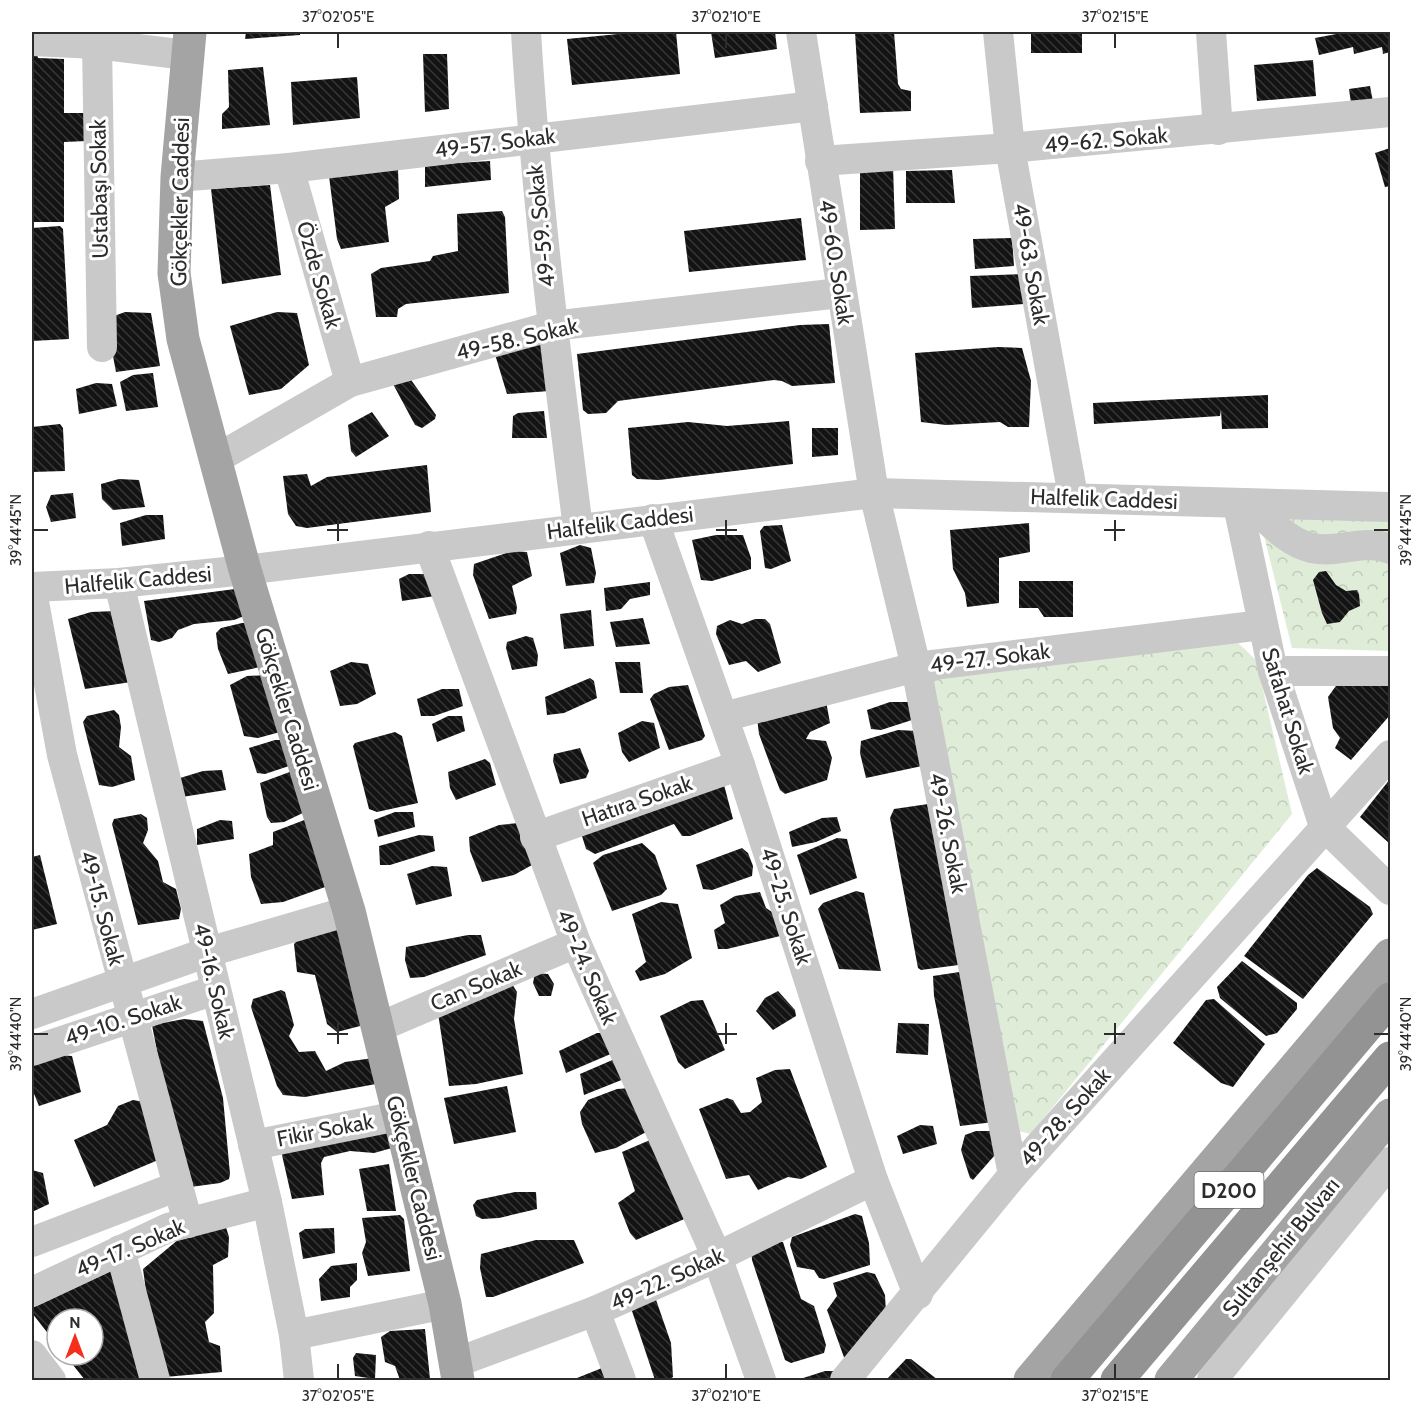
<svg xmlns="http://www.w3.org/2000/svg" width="1422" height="1412" viewBox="0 0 1422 1412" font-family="Cabin,sans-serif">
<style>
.forest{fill:url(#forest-crowns)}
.building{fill:url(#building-back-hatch)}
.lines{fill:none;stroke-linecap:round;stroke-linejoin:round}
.minor{stroke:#c9c9c9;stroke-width:30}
.major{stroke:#a4a4a4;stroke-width:33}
.highway{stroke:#939393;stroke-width:33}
.ticks{fill:none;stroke:#2c2c2c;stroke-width:2}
.labels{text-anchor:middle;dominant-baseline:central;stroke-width:6;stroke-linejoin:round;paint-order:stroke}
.shield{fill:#fff;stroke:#6b6b6b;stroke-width:1.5}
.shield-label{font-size:21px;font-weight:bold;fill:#2c2c2c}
.street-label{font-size:22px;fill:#2c2c2c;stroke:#fff}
.neatline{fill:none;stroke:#2c2c2c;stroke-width:2}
.ticks-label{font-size:15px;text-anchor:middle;fill:#2c2c2c}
</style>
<defs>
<pattern id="forest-crowns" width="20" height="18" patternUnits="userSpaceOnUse" patternTransform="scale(1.5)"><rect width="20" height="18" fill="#dfecd8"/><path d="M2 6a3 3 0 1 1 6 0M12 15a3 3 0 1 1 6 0" fill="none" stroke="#c0cbba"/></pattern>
<pattern id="building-back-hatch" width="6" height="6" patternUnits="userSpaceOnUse" patternTransform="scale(1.5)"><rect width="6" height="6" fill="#131313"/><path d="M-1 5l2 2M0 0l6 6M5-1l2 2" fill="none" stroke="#363636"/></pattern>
</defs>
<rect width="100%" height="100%" fill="#fff"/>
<g class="forest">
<polygon points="1273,515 1390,518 1390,651 1292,648 1261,524"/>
<polygon points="1234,639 1256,660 1292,814 1031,1134 1018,1131 929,678"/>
</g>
<g class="building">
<polygon points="246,32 300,32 300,35 245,39"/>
<polygon points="639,32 676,32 680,74 572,85 567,39"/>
<polygon points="711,32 775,32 777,49 715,58"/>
<polygon points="855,32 894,32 898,84 901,89 911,91 911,111 860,113"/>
<rect x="1031" y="32" width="51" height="21"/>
<polygon points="1347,32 1390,32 1390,52 1383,54 1382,47 1354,54 1353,47 1319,55 1315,38"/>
<polygon points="32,45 36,48 38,58 64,59 64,113 87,113 87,141 64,142 64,222 32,222"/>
<polygon points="423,54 447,54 449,109 425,112"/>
<polygon points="1313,60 1316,96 1257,101 1254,65"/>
<polygon points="263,67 270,125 222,129 222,114 229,107 228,70"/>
<polygon points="357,77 360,118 293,125 291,82"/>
<polygon points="1370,86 1374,107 1352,110 1349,89"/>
<polygon points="1390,148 1390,186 1385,187 1375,153"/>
<polygon points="490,161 491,180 425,187 425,165"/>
<polygon points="893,166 895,229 860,230 860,168"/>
<polygon points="398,169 399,199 385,207 389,242 341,249 337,239 329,176"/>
<polygon points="952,170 955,203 906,203 906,171"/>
<polygon points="270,185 281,275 222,284 211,189"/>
<polygon points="502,211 505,217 509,293 406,304 398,309 397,317 376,317 371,274 381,268 430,261 433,256 458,251 457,214"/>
<polygon points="801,218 806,260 689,272 684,231"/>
<polygon points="60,226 63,229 69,339 32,341 32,228"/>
<polygon points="1012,238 1014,266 975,269 973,239"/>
<polygon points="1022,274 1024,304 972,308 970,276"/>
<polygon points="125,312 151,313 160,366 116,372 106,319"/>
<polygon points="277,312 297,313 309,365 281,389 249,395 230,326"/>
<polygon points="829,324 835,383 792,386 782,381 774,380 618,401 606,413 588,414 583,410 577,354 800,325"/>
<polygon points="543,345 550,391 507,394 494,351 513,346"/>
<polygon points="998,347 1022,348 1031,381 1029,427 1008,427 1000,422 946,425 921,422 915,353"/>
<polygon points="153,373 158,407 126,411 120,382 133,375"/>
<polygon points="409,377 436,415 435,419 422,428 415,425 393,384"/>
<polygon points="96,383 112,384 117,406 79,414 76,389"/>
<polygon points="1268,395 1268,428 1222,429 1221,410 1220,416 1094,424 1093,403"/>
<polygon points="544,411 547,438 512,438 513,416 518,413"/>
<polygon points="372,412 389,436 356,457 351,451 348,425"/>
<polygon points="789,421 793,464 659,480 637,479 632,475 628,428 688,422 727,426"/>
<polygon points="60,424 63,428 65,471 32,472 32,427"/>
<polygon points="812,428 838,428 838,455 812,457"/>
<polygon points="427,465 431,512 307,528 296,526 288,514 283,476 307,474 311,486 327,477"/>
<polygon points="119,479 139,480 145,507 113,510 102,499 101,484"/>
<polygon points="73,493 76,518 51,522 46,507 51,495"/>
<polygon points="146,515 163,515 165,539 122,546 120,523"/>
<polygon points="1029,523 1030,552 999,558 999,603 967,607 965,593 953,569 950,530"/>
<polygon points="782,525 791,561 771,569 765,568 760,531 764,526"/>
<polygon points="716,535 743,535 751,558 751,569 712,581 701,580 692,540"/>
<polygon points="580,545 591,548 596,573 594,583 566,586 560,553"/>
<polygon points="512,551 527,552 532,576 512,586 517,607 516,614 489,619 473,575 474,564"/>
<polygon points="1326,571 1336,585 1346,591 1357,590 1359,594 1360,606 1349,611 1340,622 1327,624 1322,613 1313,580 1319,572"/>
<polygon points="409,574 432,574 435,596 402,601 399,579"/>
<polygon points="1019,581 1073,581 1073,617 1044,617 1038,608 1019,608"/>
<polygon points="650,582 650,595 630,599 621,609 606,611 604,588"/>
<polygon points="235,589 249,614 234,620 194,624 178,630 172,638 159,642 151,640 144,601"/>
<polygon points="591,610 594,646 564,649 560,614"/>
<polygon points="116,611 131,682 85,689 68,619 91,612"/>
<polygon points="643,618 650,644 616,647 610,622"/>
<polygon points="755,619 765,619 770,624 781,663 758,672 746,661 729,665 716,634 717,626 730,620 742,624"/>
<polygon points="242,623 254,623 260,667 228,674 218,649 216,633 221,628"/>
<polygon points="526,636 533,638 538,655 537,666 512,670 506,648 507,642"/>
<polygon points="351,662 368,664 376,694 357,704 340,706 330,671"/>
<polygon points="615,662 640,662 643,693 620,693"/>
<polygon points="269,675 280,732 258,738 244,736 230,685 247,676"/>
<polygon points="590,678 594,681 597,698 564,713 547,715 545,697"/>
<polygon points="1390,682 1390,715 1351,760 1335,748 1340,738 1333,728 1328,697 1338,683"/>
<polygon points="688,685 705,736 702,740 669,750 650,699 654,694 669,687"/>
<polygon points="442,689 459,689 463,706 434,716 421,716 417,699"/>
<polygon points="826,701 830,723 810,732 806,739 826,741 832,758 827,780 785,794 780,790 770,764 759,734 757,718"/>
<polygon points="890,702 911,702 912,720 881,730 871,729 867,710"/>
<polygon points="114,710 119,715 121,727 119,747 131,756 135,780 112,787 99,785 83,722 87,716"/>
<polygon points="448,716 462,716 465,731 437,742 432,724"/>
<polygon points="642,721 654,723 660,748 629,762 622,752 618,733"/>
<polygon points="898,730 917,731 922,766 866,778 860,753 861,741"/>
<polygon points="395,732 402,736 418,803 377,812 369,809 353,746 355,743"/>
<polygon points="275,740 288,740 295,764 265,774 257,773 249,748"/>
<polygon points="580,748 589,771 586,778 560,784 553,761 554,754"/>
<polygon points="485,759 490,763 496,785 456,800 450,788 448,772"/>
<polygon points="222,770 226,790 182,797 180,778 203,771"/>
<polygon points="295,770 307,811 284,822 271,823 267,817 260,783"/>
<polygon points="1390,779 1390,844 1360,817"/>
<polygon points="723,781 733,819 690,836 682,836 674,824 595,854 586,849 582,836"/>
<polygon points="935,803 966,964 921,970 918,968 890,818 894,809"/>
<polygon points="395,812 413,812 415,827 378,837 374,820"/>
<polygon points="141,814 147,818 148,830 143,843 158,861 163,882 176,889 181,909 179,919 138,925 112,824 114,819"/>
<polygon points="837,817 841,831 816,842 792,847 789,832 822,818"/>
<polygon points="307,819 328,886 283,902 261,904 251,877 249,854 273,845 273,832"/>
<polygon points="220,820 232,821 234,839 197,845 197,829"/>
<polygon points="519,823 532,865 514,875 482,882 470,851 469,837 499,825"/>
<polygon points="419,835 433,836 435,851 390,865 380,865 379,846"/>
<polygon points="837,838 847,839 857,878 810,895 797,855"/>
<polygon points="642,843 655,855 667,889 661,895 612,911 593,863 603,855"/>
<polygon points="742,848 748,853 753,866 752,876 712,890 703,889 696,865"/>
<polygon points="40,855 57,924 32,930 32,857"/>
<polygon points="432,866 447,867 452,896 416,905 407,874"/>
<polygon points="1317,868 1370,907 1373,914 1303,999 1244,956 1308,875"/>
<polygon points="856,891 864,893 881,971 839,969 818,909 823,903"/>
<polygon points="760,892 766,908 778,916 780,936 727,949 718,949 714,930 725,923 720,905 735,896"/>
<polygon points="661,902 678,904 692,958 665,974 640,981 635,971 646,962 632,914"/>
<polygon points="340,928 364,1025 337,1032 327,1024 315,975 297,972 294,944 300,937"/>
<polygon points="468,935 481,935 486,955 424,977 410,978 405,960 406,947"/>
<polygon points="1242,961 1297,1003 1297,1009 1277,1033 1266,1036 1220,998 1217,987"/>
<polygon points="966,971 994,1122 960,1126 934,996 933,976"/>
<polygon points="535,973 548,974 554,984 551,996 539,996 533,983"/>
<polygon points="512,984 517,992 514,1019 523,1074 476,1084 449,1086 438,1013"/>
<polygon points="281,990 285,992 294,1025 289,1036 299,1052 315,1051 326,1071 345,1062 373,1058 376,1084 305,1097 283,1095 277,1086 251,1007 253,999"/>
<polygon points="778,991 795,1010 796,1016 773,1030 756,1011 765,998"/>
<polygon points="1214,999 1265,1044 1233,1087 1221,1083 1173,1043 1206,1000"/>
<polygon points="703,1000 725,1050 685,1069 678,1062 660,1016 691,1001"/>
<polygon points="184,1019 203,1021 223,1098 230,1174 229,1179 220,1183 183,1188 152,1025"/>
<polygon points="898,1023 929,1024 928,1055 896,1053"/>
<polygon points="597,1033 607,1033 613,1053 566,1073 559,1051"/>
<polygon points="58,1055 72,1056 81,1092 39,1106 32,1089 32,1064"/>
<polygon points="617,1058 624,1079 584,1095 580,1074"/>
<polygon points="790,1069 827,1167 801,1179 788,1177 758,1190 749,1175 726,1179 699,1109 727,1098 733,1100 741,1113 750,1112 762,1102 756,1078 775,1070"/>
<polygon points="507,1086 516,1132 454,1144 444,1098"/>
<polygon points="631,1088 650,1130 616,1148 595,1153 582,1124 580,1112 588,1100 617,1089"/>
<polygon points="133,1100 150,1103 163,1158 94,1187 74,1140 107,1125 118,1106"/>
<polygon points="920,1125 933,1126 937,1144 903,1154 897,1136"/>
<polygon points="389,1127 392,1148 374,1153 350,1151 324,1157 321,1163 324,1195 292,1199 282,1155 283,1144"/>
<polygon points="976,1131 997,1131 1002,1147 973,1180 970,1178 961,1150 965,1135"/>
<polygon points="650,1140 689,1217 636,1240 630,1233 618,1203 635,1191 622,1152"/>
<polygon points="389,1164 396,1211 367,1211 359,1169"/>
<polygon points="32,1170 43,1173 49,1204 32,1212"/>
<polygon points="515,1192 536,1192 537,1209 499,1218 482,1219 476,1216 473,1205 477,1200"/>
<polygon points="855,1214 862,1216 869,1243 870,1265 824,1279 819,1278 814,1270 797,1267 790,1245 792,1237"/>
<polygon points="400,1215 404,1219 410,1271 368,1276 362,1253 366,1242 362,1218"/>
<polygon points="224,1221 229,1237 228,1257 213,1265 214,1313 205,1322 209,1342 220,1346 222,1372 165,1377 147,1299 143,1269 197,1224"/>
<polygon points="334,1228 335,1253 303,1259 299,1233 305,1229"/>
<polygon points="536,1240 574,1240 584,1263 493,1297 486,1297 480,1268 481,1254"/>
<polygon points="770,1242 783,1242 801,1299 814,1306 826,1345 824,1353 791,1363 785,1360 752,1260 751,1247"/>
<polygon points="357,1263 357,1280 350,1287 350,1297 321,1301 319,1279 331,1266"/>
<polygon points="111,1271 150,1380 85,1380 65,1355 93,1355 93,1319 57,1319 57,1345 32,1313 32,1308"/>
<polygon points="867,1272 875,1274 885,1295 886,1313 846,1363 827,1310 837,1296 833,1283"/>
<polygon points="654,1294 671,1343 673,1377 668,1380 655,1380 630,1305"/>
<polygon points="425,1329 430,1379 400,1380 395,1366 385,1362 381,1337 390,1331"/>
<polygon points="356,1353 376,1355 375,1379 355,1376 353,1358"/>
<polygon points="906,1359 911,1359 938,1380 886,1380"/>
<polygon points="602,1368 617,1380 572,1380"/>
<polygon points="825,1371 836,1371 837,1380 797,1380"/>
</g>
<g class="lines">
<g class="minor">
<polyline points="100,32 97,44 102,347"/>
<path d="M526,32C536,198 557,363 578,528"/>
<polyline points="801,32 874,493 916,667 1013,1175"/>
<polyline points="998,32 1010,148 1073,496"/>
<polyline points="1211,32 1218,130"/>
<polyline points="32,41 97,44 186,55"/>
<polyline points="820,161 1010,148 1390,112"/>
<polyline points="289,168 350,382"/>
<polyline points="177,177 289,168 813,106"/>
<polyline points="216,459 350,382 552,326 840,293"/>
<polyline points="1238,505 1273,671 1324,826 1390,890"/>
<path d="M1252,505C1269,521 1288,543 1312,548C1339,554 1364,538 1390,549"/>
<polyline points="653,519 740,765 873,1180 918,1294"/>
<polyline points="429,546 576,943 717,1257 761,1380"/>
<polyline points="119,583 267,1202 294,1335 299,1380"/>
<polyline points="32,587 119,583 245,570 874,493 1390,507"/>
<polyline points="32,591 62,755 188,1223"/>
<polyline points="1273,671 1390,671"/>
<polyline points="723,717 916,667 1262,625"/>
<polyline points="535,837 740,765"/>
<polyline points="32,1014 208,952 349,911"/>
<polyline points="377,1028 576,943"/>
<polyline points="32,1051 215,990"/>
<polyline points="253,1145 398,1116"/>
<polyline points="32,1242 178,1186"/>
<polyline points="120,1250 155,1380"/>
<polyline points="32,1292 168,1228 267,1202"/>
<polyline points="595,1311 621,1380"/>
<polyline points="294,1335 445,1304"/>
<polyline points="32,1355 51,1380"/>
<polyline points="455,1363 595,1311 717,1257 873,1180"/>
<polyline points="845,1380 1013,1175 1390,755"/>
<polyline points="1212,1380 1390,1162"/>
</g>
<g class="major">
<polyline points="190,32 177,177 174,273 183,339 245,570 349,911 445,1304 458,1380"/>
<polyline points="1030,1380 1390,955"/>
<polyline points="1171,1380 1390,1115"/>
</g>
<g class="highway">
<polyline points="1067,1380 1390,999"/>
<polyline points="1117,1380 1390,1058"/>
</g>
</g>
<path class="ticks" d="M338,33V48M726,33V48M1115,33V48M338,520V541M726,520V541M1115,520V541M33,530H48M327,530H348M716,530H737M1104,530H1125M1374,530H1389M338,1023V1044M726,1023V1044M1115,1023V1044M33,1034H48M327,1034H348M716,1034H737M1104,1034H1125M1374,1034H1389M338,1364V1379M726,1364V1379M1115,1364V1379"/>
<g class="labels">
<rect class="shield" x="1194.5" y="1172" width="69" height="36" rx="4.5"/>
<g class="shield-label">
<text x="1229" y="1190">D200</text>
</g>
<g class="street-label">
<text transform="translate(1106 140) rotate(-5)">49-62. Sokak</text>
<text transform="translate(495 143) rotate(-7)">49-57. Sokak</text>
<text transform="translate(99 189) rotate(-91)">Ustabaşı Sokak</text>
<text transform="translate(180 202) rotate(-89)">Gökçekler Caddesi</text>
<text transform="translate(541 226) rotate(-96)">49-59. Sokak</text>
<text transform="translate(836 262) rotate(81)">49-60. Sokak</text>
<text transform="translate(1031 264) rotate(80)">49-63. Sokak</text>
<text transform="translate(319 275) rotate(74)">Özde Sokak</text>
<text transform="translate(517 339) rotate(-13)">49-58. Sokak</text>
<text transform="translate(1104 499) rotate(2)">Halfelik Caddesi</text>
<text transform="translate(620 523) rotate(-7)">Halfelik Caddesi</text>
<text transform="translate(138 580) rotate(-5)">Halfelik Caddesi</text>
<text transform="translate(990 658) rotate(-7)">49-27. Sokak</text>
<text transform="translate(287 709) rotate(73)">Gökçekler Caddesi</text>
<text transform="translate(1288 711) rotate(73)">Safahat Sokak</text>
<text transform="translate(637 801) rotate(-19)">Hatıra Sokak</text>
<text transform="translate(948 833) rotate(79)">49-26. Sokak</text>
<text transform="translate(786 906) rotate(72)">49-25. Sokak</text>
<text transform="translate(102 908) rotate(75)">49-15. Sokak</text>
<text transform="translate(587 967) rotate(67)">49-24. Sokak</text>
<text transform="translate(214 981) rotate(77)">49-16. Sokak</text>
<text transform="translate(476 986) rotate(-23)">Can Sokak</text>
<text transform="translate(123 1020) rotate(-18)">49-10. Sokak</text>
<text transform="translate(1065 1117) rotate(-48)">49-28. Sokak</text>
<text transform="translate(325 1130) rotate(-11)">Fikir Sokak</text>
<text transform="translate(414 1178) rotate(76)">Gökçekler Caddesi</text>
<text transform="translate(1281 1247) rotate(-51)">Sultanşehir Bulvarı</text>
<text transform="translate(130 1248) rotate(-23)">49-17. Sokak</text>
<text transform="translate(667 1279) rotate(-24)">49-22. Sokak</text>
</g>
</g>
<rect width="1422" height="1412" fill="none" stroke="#ffffff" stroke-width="66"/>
<g transform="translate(75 1337)"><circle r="28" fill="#ffffff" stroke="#ababab" stroke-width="1.5"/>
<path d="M0-4.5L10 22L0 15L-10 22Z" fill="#f52f1c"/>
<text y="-9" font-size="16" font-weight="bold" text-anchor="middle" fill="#2c2c2c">N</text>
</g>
<rect x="33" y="33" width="1356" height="1346" class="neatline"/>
<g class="ticks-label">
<text x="338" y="22">37°02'05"E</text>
<text x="726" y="22">37°02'10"E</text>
<text x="1115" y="22">37°02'15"E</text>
<text transform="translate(16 530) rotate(-90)" y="5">39°44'45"N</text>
<text transform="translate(1406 530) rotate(-90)" y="5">39°44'45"N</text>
<text transform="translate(16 1034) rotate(-90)" y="5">39°44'40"N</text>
<text transform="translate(1406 1034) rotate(-90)" y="5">39°44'40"N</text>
<text x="338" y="1401">37°02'05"E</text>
<text x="726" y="1401">37°02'10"E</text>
<text x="1115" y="1401">37°02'15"E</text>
</g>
</svg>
